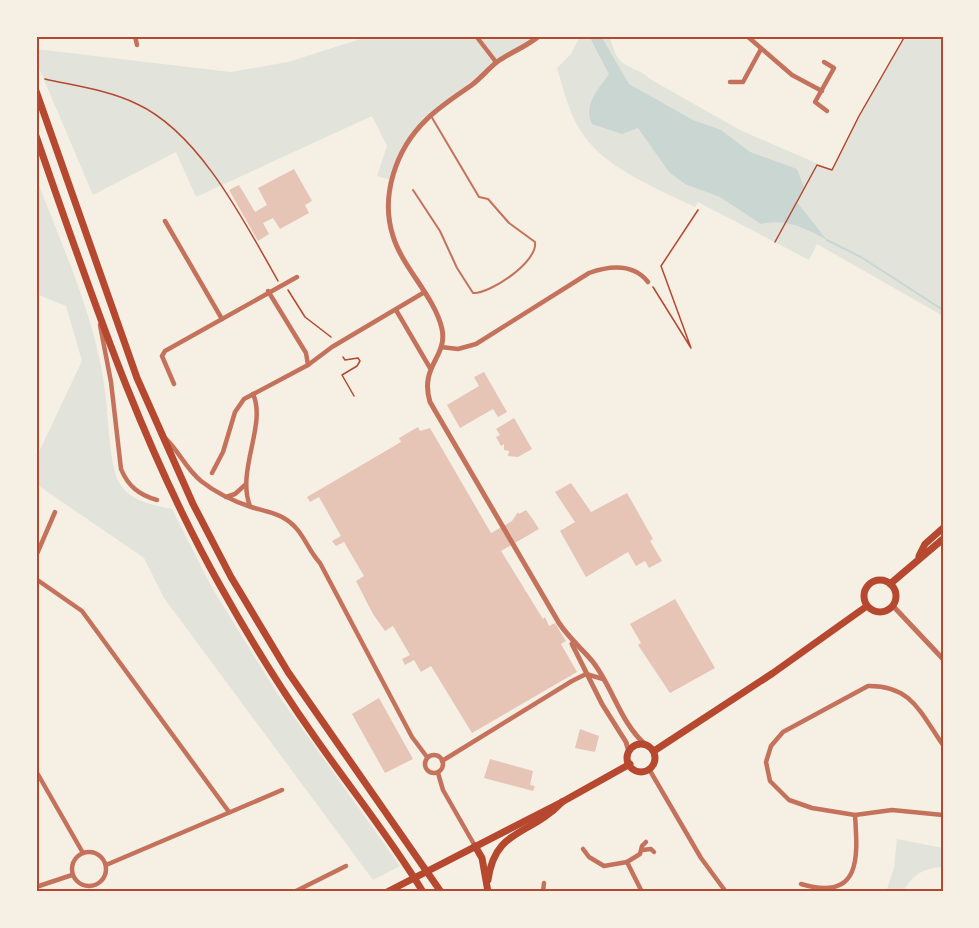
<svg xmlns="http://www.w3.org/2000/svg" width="979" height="928" viewBox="0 0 979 928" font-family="'Alegreya Sans',sans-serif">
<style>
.green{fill:#e2e4dc}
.water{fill:#c9d6d2}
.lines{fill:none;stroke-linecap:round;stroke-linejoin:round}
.stream{stroke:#c9d6d2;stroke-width:2}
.building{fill:#e6c5b7}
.path{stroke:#b5482f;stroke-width:1.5}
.service{stroke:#c5725c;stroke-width:2}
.minor{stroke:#c5725c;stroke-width:4.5}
.tertiary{stroke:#c5725c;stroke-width:5}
.primary{stroke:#b5482f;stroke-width:7}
.trunk{stroke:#b5482f;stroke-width:7}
.neatline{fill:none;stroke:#b5482f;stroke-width:2}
</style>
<rect width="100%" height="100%" fill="#f6efe4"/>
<g class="green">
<path d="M370,36H539C501,59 424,110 403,149C398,159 395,170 391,180L377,176L387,146L372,116L196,197L176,152L93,195L36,61V49L231,72L288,62Z"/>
<path d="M580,36H609C612,43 614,52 618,58C626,69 641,69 650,79L740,130L832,170L859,116L905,36H943V316L817,244L809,260L698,202L695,207C660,190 607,169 585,137C570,118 564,91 557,68L571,54Z"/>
<path d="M36,177C63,249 98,322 106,399C108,418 110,470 120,484C132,502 153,505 172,509L211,586L277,693L400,866L373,880L164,598L144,558L36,484V458L82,361L66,306L36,294Z"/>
<path d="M897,839L943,848V867C924,867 911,876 903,892H886L894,868Z"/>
</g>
<path class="water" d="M589,36H601L629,84L693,120L721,130L750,152L797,169L804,187L796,201L827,240C805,228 786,218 761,224L720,197L685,184L669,172L638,128L622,134L592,124C583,104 598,90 609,74Z"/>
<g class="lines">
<polyline class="stream" points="827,240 861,257 943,310"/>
</g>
<g class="building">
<polygon points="294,169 312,201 305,205 309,213 280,229 273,218 263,223 269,234 258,241 229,190 239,185 255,212 267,205 258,188"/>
<polygon points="484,372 507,412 498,417 493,409 460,428 447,405 479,386 474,377"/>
<polygon points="514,418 532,449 518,457 508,456 509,451 504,450 504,444 501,446 496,437 500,435 496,429"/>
<polygon points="418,427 420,431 430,428 491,533 512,521 518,512 519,514 526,510 534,521 539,529 501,551 543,619 545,617 549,626 555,623 566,641 561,644 577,672 472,733 431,666 421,672 414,660 405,665 402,659 410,655 393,626 385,631 373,614 356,581 364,576 344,542 336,546 332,541 341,536 319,497 310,502 307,497 401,442 399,438"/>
<polygon points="571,483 591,512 627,493 653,539 650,541 662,561 649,568 645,561 636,566 628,552 586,577 560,531 575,522 555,492"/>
<polygon points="675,599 715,668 670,693 638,645 641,643 630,624"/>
<polygon points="379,698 413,759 385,773 352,714"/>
<polygon points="580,729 599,736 595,752 575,748"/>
<polygon points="490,759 533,771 530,785 535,786 533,791 484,778"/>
</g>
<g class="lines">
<g class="path">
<path d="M45,79C76,86 108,90 137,104C200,133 245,223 278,281"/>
<polyline points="775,242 817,165 832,170 859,116 905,36"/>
<polyline points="653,287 691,348 661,266 698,210"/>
<polyline points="288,290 305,317 331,337"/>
<polyline points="343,357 345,360 358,358 360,361 357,366 342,375 354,396"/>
</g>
<path class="service" d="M413,190L440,231L457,268L473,293C490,294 538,262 535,242L509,223L488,199L479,197L431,116"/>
<g class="minor">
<polyline points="135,36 137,45"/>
<polyline points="476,36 496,62"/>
<polyline points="747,36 792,75 822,91"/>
<polyline points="824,62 834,68 815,102 827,111"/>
<polyline points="730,82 743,82 761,49"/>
<polyline points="165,221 222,319"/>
<polyline points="268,291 306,353 308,365"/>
<polyline points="396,310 430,368"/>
<path d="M100,325L111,382L121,469C128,486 139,495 157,500"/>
<path d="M441,347L458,349L476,344L589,273C609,266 633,263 648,282"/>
<polyline points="174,384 162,356 165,351 297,277"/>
<path d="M165,438C179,451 186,469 201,481C216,493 233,501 251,507C261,510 272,512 282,517C304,529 305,547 320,563L412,737L427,757"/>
<polyline points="212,473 223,452 235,412 244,399 308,365 332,347 423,293"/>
<polyline points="226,497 235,494 245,485"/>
<path d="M250,506C236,471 267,424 253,394"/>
<polyline points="36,556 55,512"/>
<polyline points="36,579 82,611 229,812"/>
<path d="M943,745C921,714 912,685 868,686L783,732L771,746L766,762L770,781L789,800L812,808L855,815L892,810L943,815"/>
<circle cx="434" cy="764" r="9"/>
<polyline points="442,761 572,681 586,674 603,679"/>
<polyline points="649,769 701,858 726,892"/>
<polyline points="36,771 83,853"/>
<polyline points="438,773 443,790 475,846"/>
<polyline points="583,849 589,857 604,866 627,862 642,892"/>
<polyline points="642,850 651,849 654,852"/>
<circle cx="89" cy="869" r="17"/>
<polyline points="627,862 640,854 642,846 646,842"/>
<polyline points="106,865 282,790"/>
<path d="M801,884C861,902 858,858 855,815"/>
<polyline points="36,887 72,875"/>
<polyline points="294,892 346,866"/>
<polyline points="543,892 544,883"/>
</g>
<g class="tertiary">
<path d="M539,36C526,47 511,52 497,62C489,68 482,77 473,84C458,95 440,106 426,120C396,149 380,196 393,236C402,267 435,297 442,329C448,357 419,366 430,402L559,623C569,638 582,649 593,662C613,688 621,724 646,745"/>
<polyline points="893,606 943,659"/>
<polyline points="572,644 602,704 626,742 629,752"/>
</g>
<g class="primary">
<polyline points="919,556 925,544 943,528"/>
<circle cx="880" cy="596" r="16"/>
<polyline points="890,584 943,539"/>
<circle cx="641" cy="758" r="14"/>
<polyline points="654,751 773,673 867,606"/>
<polyline points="387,892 562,802 630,764"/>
</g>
<g class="trunk">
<polyline points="36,91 137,378 193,504 231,577 288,672 441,892"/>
<path d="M36,136C90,291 141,446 222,589C250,639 281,689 314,736C350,788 390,837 423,892"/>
<polyline points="475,846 482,858 488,892"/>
<path d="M488,880C495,828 530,836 562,802"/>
</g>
</g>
<rect width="979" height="928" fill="none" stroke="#f6efe4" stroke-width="75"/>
<rect x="38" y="38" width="904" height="852" class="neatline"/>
</svg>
